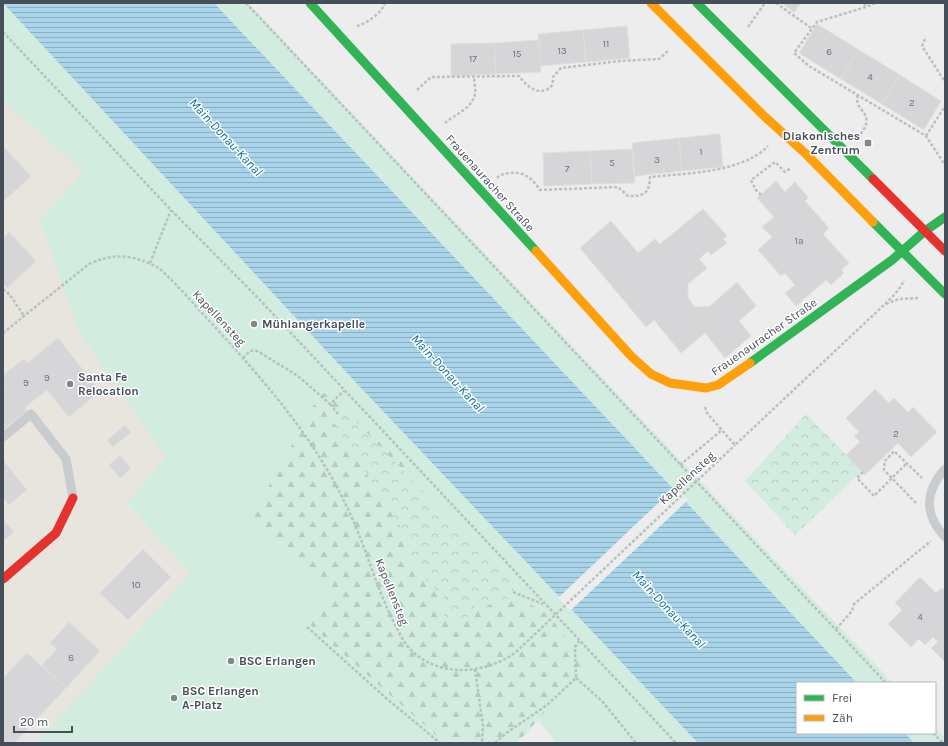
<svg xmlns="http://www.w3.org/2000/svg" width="948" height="746" viewBox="0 0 948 746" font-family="Karla,sans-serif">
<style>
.commercial{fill:#e7e5dd}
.green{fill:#d2ecdf}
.forest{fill:url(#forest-firs)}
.park{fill:url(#park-crowns)}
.water{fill:url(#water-rules)}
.pier{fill:#eeeded}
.building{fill:#d6d5d7;stroke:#dfdfe0}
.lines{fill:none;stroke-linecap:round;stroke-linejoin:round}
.path{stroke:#b7c2c0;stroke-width:2.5;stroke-dasharray:3 2;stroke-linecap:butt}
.lane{stroke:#c9ccce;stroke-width:9}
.fast{stroke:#30b455;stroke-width:9}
.slow{stroke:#ff9f0a;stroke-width:9}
.jam{stroke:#e5322d;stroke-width:9}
.path-bridge{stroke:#b7c2c0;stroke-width:2.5;stroke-dasharray:3 2;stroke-linecap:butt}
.poi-dot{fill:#81868d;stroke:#fff;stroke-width:1.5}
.labels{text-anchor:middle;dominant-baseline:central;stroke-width:3;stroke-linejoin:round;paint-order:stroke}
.number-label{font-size:10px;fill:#6c717a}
.poi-label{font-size:12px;font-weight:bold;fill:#464e59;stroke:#fff;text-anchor:start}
.street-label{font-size:12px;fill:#464e59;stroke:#fff}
.water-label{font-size:13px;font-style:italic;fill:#13719e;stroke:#fff}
</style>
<defs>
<pattern id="forest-firs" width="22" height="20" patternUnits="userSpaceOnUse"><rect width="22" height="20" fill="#d2ecdf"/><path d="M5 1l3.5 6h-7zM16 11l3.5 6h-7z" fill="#b6ccc2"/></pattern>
<pattern id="park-crowns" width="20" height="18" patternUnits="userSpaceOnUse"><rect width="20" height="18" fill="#d2ecdf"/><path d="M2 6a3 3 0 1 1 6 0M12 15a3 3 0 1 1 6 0" fill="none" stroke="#b6ccc2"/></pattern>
<pattern id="water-rules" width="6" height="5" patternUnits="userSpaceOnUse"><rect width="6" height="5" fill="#a9d4e9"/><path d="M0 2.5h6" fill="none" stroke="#8baec0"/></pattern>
</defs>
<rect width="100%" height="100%" fill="#eeeded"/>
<polygon class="commercial" points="3,100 84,172 79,332 167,457 127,504 190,574 36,743 3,743"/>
<g class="green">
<polygon points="3,3 361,388 698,743 556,743 538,720 584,664 453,612 395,518 250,520 333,597 309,624 445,743 36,743 190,574 127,503 166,457 79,332 40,220 84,172 3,100"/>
<polygon points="214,3 248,3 698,479 893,683 857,683"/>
<polygon points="935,727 945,738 945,743 914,743 905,733 935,733"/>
</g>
<polygon class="forest" points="335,392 407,467 395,518 453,612 514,595 550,616 584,665 538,720 517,743 445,743 309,624 333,597 250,520 320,394"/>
<g class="park">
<polygon points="344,409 514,585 511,599 497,600 484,608 477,603 464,623 448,622 440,608 445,599 407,560 409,540 332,420"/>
<polygon points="806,414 862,471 795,535 745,481"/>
</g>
<polygon class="water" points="3,3 214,3 857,683 797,683 797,733 905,733 914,743 698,743 361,388"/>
<polygon class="pier" points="675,487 688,500 570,611 558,598"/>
<g class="building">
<polygon points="782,3 801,3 794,12"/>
<polygon points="817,24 859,50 841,79 799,53"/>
<polygon points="627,26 630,58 586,62 583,30"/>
<polygon points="583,30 586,62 540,66 538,34"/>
<polygon points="539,40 541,72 496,74 494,43"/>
<polygon points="494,43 496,74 451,76 451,44"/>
<polygon points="859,50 900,75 882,104 841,79"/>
<polygon points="900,75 941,101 924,130 882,104"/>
<polygon points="720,134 723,167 682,171 679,138"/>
<polygon points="679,138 682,171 635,176 632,143"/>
<polygon points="3,146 31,176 3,202"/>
<polygon points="632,149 635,183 592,184 590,151"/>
<polygon points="590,151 592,184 544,186 543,153"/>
<polygon points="776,181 785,192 795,182 808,197 805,201 829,228 823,234 849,263 841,270 844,273 831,285 826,280 796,306 785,293 795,285 785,273 781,276 758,250 772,237 762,227 774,217 757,198"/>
<polygon points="703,209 727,236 723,239 727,243 711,255 708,251 699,259 707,268 688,284 688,298 695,307 710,306 737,282 756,306 739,321 751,336 725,358 705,333 681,353 654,320 646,327 580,248 611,221 638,253 655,239 660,244"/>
<polygon points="9,232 36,261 7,288 3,283 3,238"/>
<polygon points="255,320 257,326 253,328 250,322"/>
<polygon points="58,338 100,391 69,417 47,390 24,408 3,382 3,375 24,359 27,363"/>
<polygon points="3,382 27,411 3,430"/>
<polygon points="875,389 889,403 894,398 908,412 913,407 937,432 911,457 898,443 865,475 846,455 860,442 854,436 859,432 846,418"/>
<polygon points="125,425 131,432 113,447 107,440"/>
<polygon points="120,455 131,468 120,478 109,465"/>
<polygon points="3,460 10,469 3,475"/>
<polygon points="10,469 27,490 9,505 3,498 3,475"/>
<polygon points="3,519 14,532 3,541"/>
<polygon points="143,549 171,577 128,620 100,593"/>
<polygon points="920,577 936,593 942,588 945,591 945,662 931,648 938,642 933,637 925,645 919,639 911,647 888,624 902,610 895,603"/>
<polygon points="69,622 100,651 66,688 42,665 57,649 50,643"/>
<polygon points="27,653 66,688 14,743 3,743 3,678"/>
</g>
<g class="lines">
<g class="path">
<polyline points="246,3 886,683"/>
<polyline points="776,3 811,28"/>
<polyline points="864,3 866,7"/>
<polyline points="875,3 866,7 817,22 794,53 809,66 926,136 945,165"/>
<path d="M357,26C367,23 381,14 385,3"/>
<polyline points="748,27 765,3"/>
<polyline points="3,32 171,210 259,299 676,743"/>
<polyline points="925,39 922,46 945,82"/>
<path d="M417,90L431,77L519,76C526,85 535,94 546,90C553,87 553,83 553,77L561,68L620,61L659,59L669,50"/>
<path d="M858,95C852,112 880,112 858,137"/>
<path d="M445,123C455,114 472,109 475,94C476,89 474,82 474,77"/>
<polyline points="926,136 945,106"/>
<path d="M497,178C501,174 504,174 509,173C524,171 532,178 540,190L618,187L628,196C645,196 649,194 650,177C686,173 742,173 768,146"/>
<polyline points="761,195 756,190 751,180 775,162 785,172 791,168"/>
<polyline points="150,263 171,210"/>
<polyline points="3,289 10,295 24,316"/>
<polyline points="886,304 899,299 920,298"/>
<path d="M3,333L89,264C116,252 133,255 159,268C179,286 196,307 215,327C264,381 312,435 344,501C364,540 374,582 393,621C399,632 404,644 413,652C442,678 486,674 516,652"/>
<path d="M243,358C248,353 251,348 259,352L298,376L330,404L344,391"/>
<polyline points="330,404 338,414"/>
<path d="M705,407L707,413L735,445L884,305C891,298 900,290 904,280"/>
<polyline points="680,465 722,430"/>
<polyline points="863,472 857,478 874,496 907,463"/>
<polyline points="916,503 884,470 885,461 894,451 922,478"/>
<polyline points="513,592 543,604"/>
<polyline points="307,627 386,698 440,743"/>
<polyline points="836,629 852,611 854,604 931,541"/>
<polyline points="475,669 483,726 482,743"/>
<polyline points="576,678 602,701 636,743"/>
<polyline points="933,733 943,743"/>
<polyline points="495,743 505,734 547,705 576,678 575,647 579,641"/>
</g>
<g class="lane">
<polyline points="3,437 31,414 66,459 73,498"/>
<path d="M945,469C925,491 924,515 945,537"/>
</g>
<g class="fast">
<polyline points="310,3 536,251"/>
<polyline points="697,3 873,179"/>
<polyline points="873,222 945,294"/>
<polyline points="750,363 892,260 925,231 945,217"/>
</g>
<g class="slow">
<polyline points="651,3 763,115 806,154 873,222"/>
<polyline points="536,251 631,356 651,374 670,383 706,388 718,385 750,363"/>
</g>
<g class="jam">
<polyline points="873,179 945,251"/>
<polyline points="3,579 56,533 73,498"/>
</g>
<polyline class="path-bridge" points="516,652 735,445"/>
</g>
<g class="poi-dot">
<rect x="864" y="139" width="8" height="8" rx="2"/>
<circle cx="254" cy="324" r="4"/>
<circle cx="70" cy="384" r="4"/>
<circle cx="231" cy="661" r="4"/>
<circle cx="174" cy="698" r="4"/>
</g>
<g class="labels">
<g class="number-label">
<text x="606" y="44">11</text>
<text x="562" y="51">13</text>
<text x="829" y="52">6</text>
<text x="517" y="54">15</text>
<text x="473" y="59">17</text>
<text x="870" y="77">4</text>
<text x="912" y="103">2</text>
<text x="701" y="152">1</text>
<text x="657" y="160">3</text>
<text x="612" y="163">5</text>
<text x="567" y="169">7</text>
<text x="799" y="241">1a</text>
<text x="47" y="378">9</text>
<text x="26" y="383">9</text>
<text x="896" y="434">2</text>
<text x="136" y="585">10</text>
<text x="920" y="617">4</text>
<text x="71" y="658">8</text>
</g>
<g class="poi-label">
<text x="860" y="136" text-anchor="end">Diakonisches<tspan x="860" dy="14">Zentrum</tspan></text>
<text x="262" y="324">Mühlangerkapelle</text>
<text x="78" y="377">Santa Fe<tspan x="78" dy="14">Relocation</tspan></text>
<text x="239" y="661">BSC Erlangen</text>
<text x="182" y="691">BSC Erlangen<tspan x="182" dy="14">A-Platz</tspan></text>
</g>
<g class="street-label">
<text transform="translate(490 183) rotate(48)">Frauenauracher Straße</text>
<text transform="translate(219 318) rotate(47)">Kapellensteg</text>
<text transform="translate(764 337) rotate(-35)">Frauenauracher Straße</text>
<text transform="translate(687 478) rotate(-43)">Kapellensteg</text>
<text transform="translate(392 592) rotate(68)">Kapellensteg</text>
</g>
<g class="water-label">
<text transform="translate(226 137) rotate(47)">Main-Donau-Kanal</text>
<text transform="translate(448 373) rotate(47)">Main-Donau-Kanal</text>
<text transform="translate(669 609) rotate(47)">Main-Donau-Kanal</text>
</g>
</g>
<rect width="948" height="746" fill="none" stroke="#464e59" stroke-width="8"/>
<rect x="796" y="682" width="140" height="52" fill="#ffffff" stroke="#b5b8bd"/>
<rect x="804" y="695" width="20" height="6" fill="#30b455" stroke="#b5b8bd"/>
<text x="832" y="702" font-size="12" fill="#464e59">Frei</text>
<rect x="804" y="715" width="20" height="6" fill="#ff9f0a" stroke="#b5b8bd"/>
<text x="832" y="722" font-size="12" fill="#464e59">Zäh</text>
<path d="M14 726v6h58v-6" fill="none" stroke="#464e59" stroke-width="2"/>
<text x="20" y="726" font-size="12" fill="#464e59" stroke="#ffffff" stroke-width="3" paint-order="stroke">20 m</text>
</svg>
